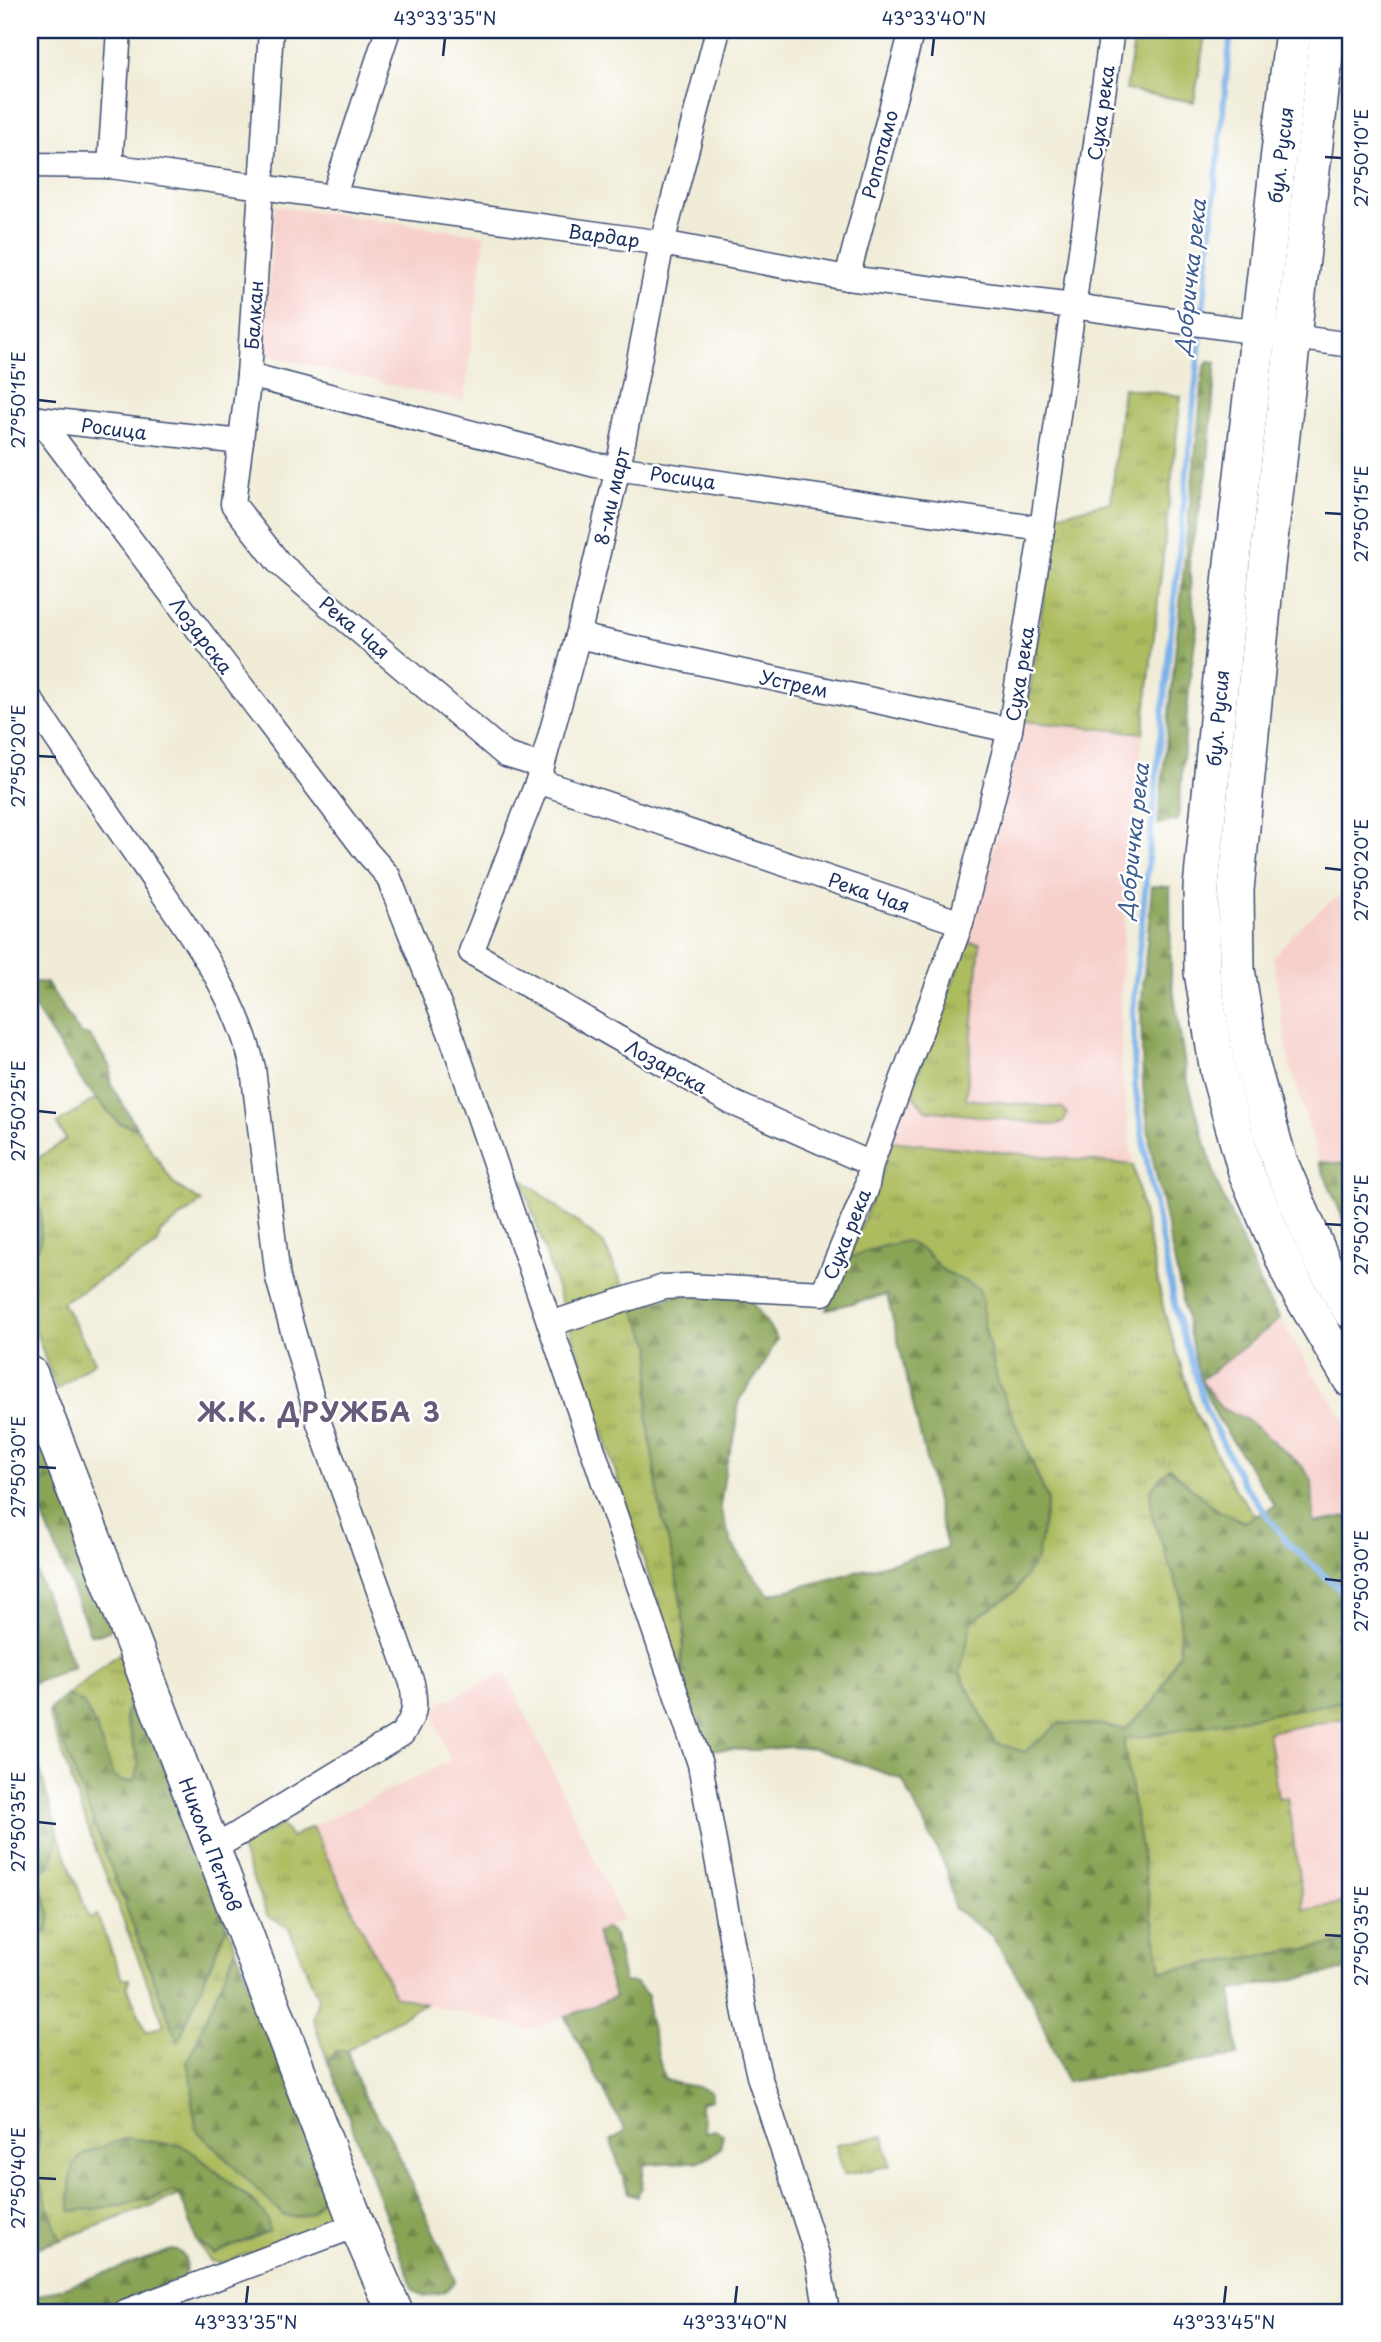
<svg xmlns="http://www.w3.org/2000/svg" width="1381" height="2342" viewBox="0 0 1381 2342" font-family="'Playpen Sans',sans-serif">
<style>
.built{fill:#f7d0cc}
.grass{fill:url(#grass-tufts);stroke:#64765e;stroke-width:2}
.forest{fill:url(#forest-firs);stroke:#526a5a;stroke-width:2}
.park{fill:url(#park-crowns);stroke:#64765e;stroke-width:2}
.pitch{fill:#adbc5f;stroke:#64765e;stroke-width:2}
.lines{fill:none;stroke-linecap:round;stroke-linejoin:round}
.stream{stroke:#7bb2ea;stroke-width:6}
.street-casing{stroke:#3b4b70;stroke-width:27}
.secondary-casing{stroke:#3b4b70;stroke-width:38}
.street{stroke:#fff;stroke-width:24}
.secondary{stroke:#fff;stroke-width:35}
.ticks{fill:none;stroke:#1b2f5e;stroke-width:2.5}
.labels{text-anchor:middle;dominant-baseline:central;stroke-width:5;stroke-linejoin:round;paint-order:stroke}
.street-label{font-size:19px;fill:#1b2f5e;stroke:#fff}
.water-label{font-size:21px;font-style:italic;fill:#3d5d8f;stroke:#fff}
.district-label{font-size:26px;font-weight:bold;letter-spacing:2px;fill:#675b79;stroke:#fff}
.neatline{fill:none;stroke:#1b2f5e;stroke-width:2.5}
.ticks-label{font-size:18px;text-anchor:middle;fill:#1b2f5e}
</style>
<defs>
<pattern id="grass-tufts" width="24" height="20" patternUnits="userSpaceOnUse" patternTransform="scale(1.75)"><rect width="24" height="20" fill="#adbc5f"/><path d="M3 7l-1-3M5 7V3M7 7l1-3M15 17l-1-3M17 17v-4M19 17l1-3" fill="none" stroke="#8c9952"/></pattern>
<pattern id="forest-firs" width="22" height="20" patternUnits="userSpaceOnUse" patternTransform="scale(1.75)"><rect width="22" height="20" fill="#8aa456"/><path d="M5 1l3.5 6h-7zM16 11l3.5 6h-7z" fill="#70864a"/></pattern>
<pattern id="park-crowns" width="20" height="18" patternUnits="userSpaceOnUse" patternTransform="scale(1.75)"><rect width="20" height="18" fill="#adbc5f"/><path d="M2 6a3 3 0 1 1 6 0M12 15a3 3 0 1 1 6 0" fill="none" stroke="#8c9952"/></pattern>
</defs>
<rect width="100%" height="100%" fill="#fff"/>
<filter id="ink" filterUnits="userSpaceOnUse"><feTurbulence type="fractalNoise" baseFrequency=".0143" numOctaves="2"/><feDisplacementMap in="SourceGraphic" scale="14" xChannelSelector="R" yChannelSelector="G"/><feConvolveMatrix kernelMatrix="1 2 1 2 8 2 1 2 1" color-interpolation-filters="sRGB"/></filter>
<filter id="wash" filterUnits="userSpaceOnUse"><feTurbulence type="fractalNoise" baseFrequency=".00686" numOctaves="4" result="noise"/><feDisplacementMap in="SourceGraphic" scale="28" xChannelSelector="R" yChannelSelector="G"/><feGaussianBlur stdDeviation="1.57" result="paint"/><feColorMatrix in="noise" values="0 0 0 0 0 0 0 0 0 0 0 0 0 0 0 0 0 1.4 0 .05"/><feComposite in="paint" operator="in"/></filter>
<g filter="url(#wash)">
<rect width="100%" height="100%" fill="#f0ecd7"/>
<g class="built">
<polygon points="275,206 485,235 464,402 263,354"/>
<polygon points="1025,721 1143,733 1124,930 1120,1004 1122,1077 1133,1165 891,1141 974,926"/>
<polygon points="1351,889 1351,1164 1319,1162 1288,1057 1273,957 1300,926 1329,903"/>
<polygon points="1280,1319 1316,1378 1351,1429 1351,1516 1314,1523 1312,1480 1246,1419 1221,1408 1201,1380"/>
<polygon points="506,1673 623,1920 596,1932 615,1997 531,2030 395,1996 312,1827 450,1761 431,1707"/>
<polygon points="1351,1700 1351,1942 1161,1971 1123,1740"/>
</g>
<g class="grass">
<polygon points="1123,388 1181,396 1143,733 1025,721 1056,515 1111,502"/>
<polygon points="968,942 980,943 966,1099 1063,1108 1067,1114 1064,1122 1053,1125 926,1110 914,1097 912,1088"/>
<polygon points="96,1098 119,1123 137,1128 174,1184 201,1202 160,1233 157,1245 62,1302 95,1361 56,1390 30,1314 30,1256 40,1245 41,1211 30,1194 30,1163 66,1140 57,1124"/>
<polygon points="891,1141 1133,1165 1164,1311 1195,1412 1233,1486 1255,1516 1244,1522 1215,1509 1170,1468 1152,1517 1181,1595 1179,1653 1154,1702 1125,1730 1101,1725 1061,1723 1025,1752 995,1743 960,1673 972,1621 1016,1591 1048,1500 998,1383 983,1320 983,1301 978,1288 942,1270 926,1252 848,1258 883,1171"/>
<polygon points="522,1179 603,1243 652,1347 647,1417 661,1513 675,1567 685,1628 680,1674"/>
<polygon points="120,1653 133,1689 125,1717 139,1763 134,1781 123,1782 113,1776 96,1728 83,1704 63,1698"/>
<polygon points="1351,1700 1351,1717 1268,1732 1278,1798 1287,1797 1304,1910 1344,1903 1351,1942 1161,1971 1123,1740"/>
<polygon points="50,1709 178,2041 227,1925 236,1949 187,2063 193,2085 192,2102 197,2130 284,2216 323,2170 332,2210 326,2221 312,2229 221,2264 210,2261 197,2241 215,2254 256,2204 195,2154 132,2201 148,2200 175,2191 179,2195 60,2240 35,2169 39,2134 30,2109 30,1940 48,1931 51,1916 37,1874 51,1865 58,1833 89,1918 97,1915 122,1978 130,1978 127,1986 146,2032 164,2025 93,1842 49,1715"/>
<polygon points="281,1824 291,1837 312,1827 395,1996 425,2003 347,2051 336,2051 328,2062 313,2018 318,1998 289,1928 267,1915 241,1849"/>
</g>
<g class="forest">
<polygon points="1208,362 1216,362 1207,474 1189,557 1191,592 1197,627 1190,677 1178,820 1158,824 1204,368"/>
<polygon points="1152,886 1170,887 1171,975 1187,1079 1217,1183 1265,1295 1280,1319 1201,1380 1221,1408 1246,1419 1301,1465 1312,1480 1314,1523 1351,1516 1351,1700 1123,1740 1161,1971 1351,1942 1351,1969 1232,1990 1238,2056 1066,2082 1033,2001 992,1936 954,1908 947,1870 902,1779 815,1749 791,1747 756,1750 704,1749 680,1674 685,1628 675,1567 661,1513 647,1417 652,1347 633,1308 678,1295 746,1296 761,1314 777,1339 762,1368 739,1400 736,1431 726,1465 720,1507 731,1542 749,1570 769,1595 947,1548 887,1295 827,1309 848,1258 880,1247 906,1241 926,1252 942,1270 978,1288 983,1301 983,1320 998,1383 1048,1500 1037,1558 1016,1591 972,1621 960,1673 995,1743 1025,1752 1060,1723 1101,1725 1125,1730 1154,1702 1179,1653 1181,1595 1152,1517 1150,1490 1169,1468 1215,1509 1243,1522 1275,1506 1217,1417 1199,1378 1151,1150 1143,1086 1141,1010"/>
<polygon points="35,982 47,983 80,1034 90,1036 111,1068 110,1083 137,1128 119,1123 96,1098 83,1083 30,1001 30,985"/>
<polygon points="1319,1162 1351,1164 1351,1237"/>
<polygon points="30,1194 41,1211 40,1245 30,1256"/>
<polygon points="30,1413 113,1620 109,1631 98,1635 90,1634 30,1484"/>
<polygon points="30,1556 74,1667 30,1684"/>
<polygon points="133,1689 227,1925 178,2042 50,1709 63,1698 70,1696 83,1703 96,1728 113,1776 123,1782 134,1781 139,1763 125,1717"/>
<polygon points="30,1735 58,1833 51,1865 37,1874 51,1916 48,1931 30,1940"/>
<path d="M605,1928L615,1935L624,1982L636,1983L648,1996V2014L664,2079C682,2088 693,2082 711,2092L712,2100L700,2103L705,2132L717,2130L723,2135L720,2149C715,2152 711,2157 706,2159C692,2165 661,2161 644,2165L642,2187L637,2196L628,2193L611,2141L625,2131L565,2017L615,1997L596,1932Z"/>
<polygon points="236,1949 323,2170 324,2196 311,2213 296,2217 284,2216 197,2130 192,2102 193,2085 187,2063"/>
<polygon points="336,2051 347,2051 363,2095 388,2132 456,2281 445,2291 425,2297 414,2290 328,2062"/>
<polygon points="30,2109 39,2134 35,2169 60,2240 30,2250"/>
<path d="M128,2138L183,2146L195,2154L256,2205L268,2220L269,2231L214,2254L197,2241L180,2195L175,2191C142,2202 106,2209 70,2211C68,2151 75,2156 128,2138Z"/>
<path d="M172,2250C188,2252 191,2269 180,2280L91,2312H30V2299Z"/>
</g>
<polygon class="park" points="884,2136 890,2166 843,2175 836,2144"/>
<polygon class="pitch" points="1136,30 1206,30 1194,102 1126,90"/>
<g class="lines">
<g class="stream">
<polyline points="1202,320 1231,30"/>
<polyline points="1201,331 1133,1011 1135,1085 1145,1152 1175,1308 1206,1410 1243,1483 1288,1543 1351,1599"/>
</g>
</g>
</g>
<g filter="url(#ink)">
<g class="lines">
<g class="street-casing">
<g id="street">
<polyline points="271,30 249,375 233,504 279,563 506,755 542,766"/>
<polyline points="718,30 662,243 618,468 578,636 538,781 471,952 609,1033 731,1102 871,1164"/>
<polyline points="30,165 110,166 662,243 847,278 1073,306 1351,345"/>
<polyline points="110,166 119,30"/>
<polyline points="333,198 388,30"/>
<polyline points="847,278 912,30"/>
<polyline points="249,375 595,465 1042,529"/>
<polyline points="30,418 241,442"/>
<polyline points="39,419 366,851 388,876 453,1040 700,1764 745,2014 759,2076 817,2255 827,2312"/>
<polyline points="578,636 1010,730"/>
<path d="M30,699C68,755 106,811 145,867C187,929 237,994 253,1068L278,1278L318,1420L412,1683C416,1707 416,1714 402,1734L213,1849"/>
<polyline points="538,781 961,923"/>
<polyline points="550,1324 664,1287 686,1286 823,1293 866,1190 871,1164 961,923 1010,730 1042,529 1112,30"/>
<polyline points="125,2312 357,2225"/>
</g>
</g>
<g class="secondary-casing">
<g id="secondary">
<polyline points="1293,30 1232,563 1201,888 1202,972 1218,1072 1246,1172 1293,1281 1351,1380"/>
<polyline points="1328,30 1267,566 1236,890 1237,969 1252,1065 1279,1160 1324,1265 1351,1311"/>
<polyline points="30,1374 357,2225 395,2312"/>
</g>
</g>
<use href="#street" class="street"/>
<use href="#secondary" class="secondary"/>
</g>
</g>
<path class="ticks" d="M443,56L445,38M932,56L934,38M1325,157L1342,158M38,400L56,402M1325,513L1342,514M38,756L56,757M1325,868L1342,870M38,1111L56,1113M1325,1224L1342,1225M38,1467L56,1468M1325,1579L1342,1581M38,1822L56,1824M1325,1935L1342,1936M38,2178L56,2179M246,2304L248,2286M735,2304L737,2286M1224,2304L1226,2286"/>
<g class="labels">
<g class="street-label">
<text transform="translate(1100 113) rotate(-82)">Суха река</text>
<text transform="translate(879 154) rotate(-75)">Ропотамо</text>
<text transform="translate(1280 155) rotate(-83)">бул. Русия</text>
<text transform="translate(604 235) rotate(8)">Вардар</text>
<text transform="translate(253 315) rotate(-86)">Балкан</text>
<text transform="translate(114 428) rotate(7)">Росица</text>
<text transform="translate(683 477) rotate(8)">Росица</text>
<text transform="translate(611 496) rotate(-77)">8-ми март</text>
<text transform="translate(355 627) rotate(40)">Река Чая</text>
<text transform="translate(202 635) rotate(53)">Лозарска</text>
<text transform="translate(1019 674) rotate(-81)">Суха река</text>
<text transform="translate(794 683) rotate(12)">Устрем</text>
<text transform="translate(1217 718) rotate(-85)">бул. Русия</text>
<text transform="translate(869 892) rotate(19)">Река Чая</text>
<text transform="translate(667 1066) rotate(29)">Лозарска</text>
<text transform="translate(846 1234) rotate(-68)">Суха река</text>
<text transform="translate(211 1844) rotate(69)">Никола Петков</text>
</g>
<g class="water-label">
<text transform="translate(1189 277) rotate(-84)">Добричка река</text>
<text transform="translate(1132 841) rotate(-84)">Добричка река</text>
</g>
<g class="district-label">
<text x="320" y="1411">Ж.К. ДРУЖБА 3</text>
</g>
</g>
<rect width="1381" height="2342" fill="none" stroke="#fff" stroke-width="77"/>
<rect x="38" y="38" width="1304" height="2266" class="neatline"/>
<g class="ticks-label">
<text x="445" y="25">43°33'35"N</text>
<text x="934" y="25">43°33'40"N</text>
<text transform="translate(1362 158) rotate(-90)" y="6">27°50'10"E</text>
<text transform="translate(19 400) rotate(-90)" y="6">27°50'15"E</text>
<text transform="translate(1362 514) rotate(-90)" y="6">27°50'15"E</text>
<text transform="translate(19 756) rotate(-90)" y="6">27°50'20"E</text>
<text transform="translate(1362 870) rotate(-90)" y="6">27°50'20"E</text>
<text transform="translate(19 1111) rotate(-90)" y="6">27°50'25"E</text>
<text transform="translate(1362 1225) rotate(-90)" y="6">27°50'25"E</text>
<text transform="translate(19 1467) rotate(-90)" y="6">27°50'30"E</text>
<text transform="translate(1362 1581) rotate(-90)" y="6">27°50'30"E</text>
<text transform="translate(19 1822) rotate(-90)" y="6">27°50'35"E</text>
<text transform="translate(1362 1936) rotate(-90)" y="6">27°50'35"E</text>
<text transform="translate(19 2178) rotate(-90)" y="6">27°50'40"E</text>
<text x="246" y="2329">43°33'35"N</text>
<text x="735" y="2329">43°33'40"N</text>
<text x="1224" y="2329">43°33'45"N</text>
</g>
</svg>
